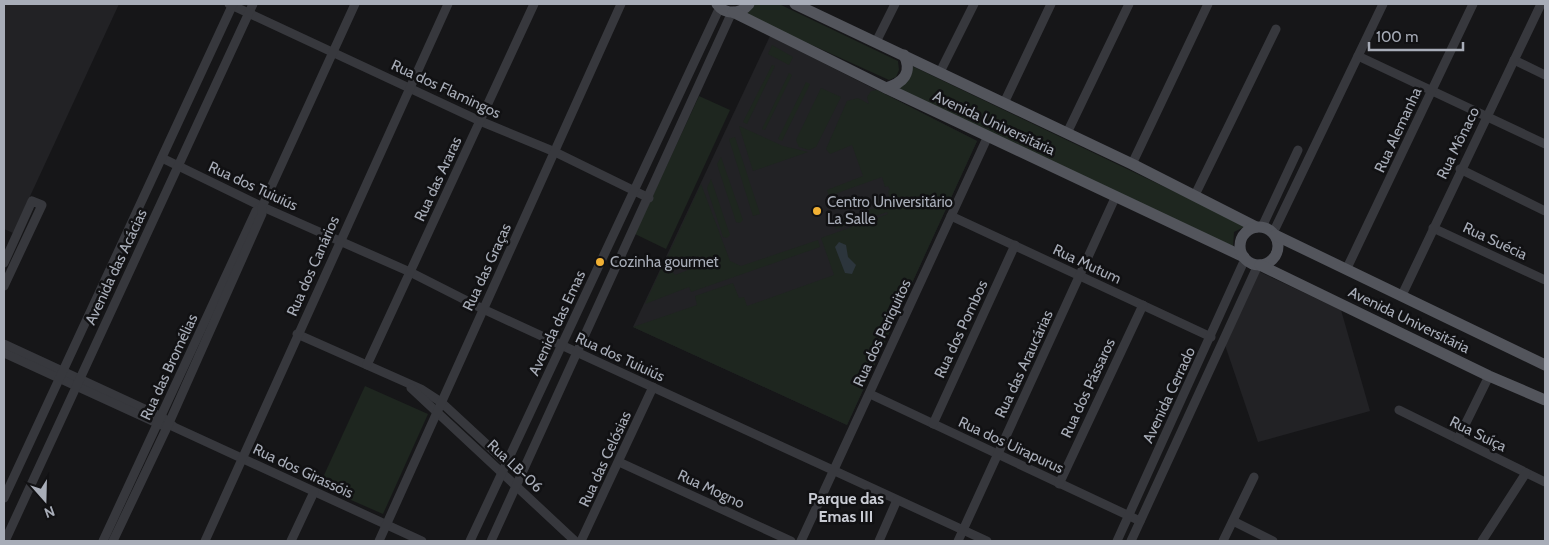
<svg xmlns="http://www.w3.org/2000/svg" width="1549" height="545" viewBox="0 0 1549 545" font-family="Cabin,sans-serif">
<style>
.built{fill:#222225}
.green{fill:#1e261f;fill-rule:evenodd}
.water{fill:#2c353c}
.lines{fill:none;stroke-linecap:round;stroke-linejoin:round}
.minor{stroke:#37383d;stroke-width:9}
.major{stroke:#53555c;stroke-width:11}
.poi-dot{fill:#f2b134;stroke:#111113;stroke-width:2}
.labels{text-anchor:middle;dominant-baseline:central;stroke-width:5;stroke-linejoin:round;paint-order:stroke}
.street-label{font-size:15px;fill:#a8adb8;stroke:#111113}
.poi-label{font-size:15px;fill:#a8adb8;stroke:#111113;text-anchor:start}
.neighbourhood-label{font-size:16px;font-weight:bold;fill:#c9ccd4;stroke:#111113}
</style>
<rect width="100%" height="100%" fill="#161618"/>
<g class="built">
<polygon points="4,4 119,4 13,233 4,229"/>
<polygon points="770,36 977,141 847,425 633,327"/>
<polygon points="1258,271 1341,310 1370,411 1258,442 1224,342"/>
</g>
<g class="green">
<polygon points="755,4 779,4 898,61 899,70 896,77 889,80 746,15"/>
<polygon points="772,45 793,57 789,65 768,54"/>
<polygon points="772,65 775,66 747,124 743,122"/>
<polygon points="910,65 1246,226 1234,232 1233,247 896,88"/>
<polygon points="789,73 792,75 765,130 762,129"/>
<polygon points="806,82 810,84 782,141 778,139"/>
<polygon points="821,88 841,97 816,147 809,150 799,147 796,140"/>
<polygon points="877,90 977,141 847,425 633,327 697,305 695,296 733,283 739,298 744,297 747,306 834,275 821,238 888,214 887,212 836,229 834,223 891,202 888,191 890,190 888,186 885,187 882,177 829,196 827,190 863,176 852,145 830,154 826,149 847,101 858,98 869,104 867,97 871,91"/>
<polygon points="699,96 730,110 666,249 635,234"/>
<polygon points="739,126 783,146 808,152 753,171"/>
<polygon points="735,137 760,214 753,216 729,139"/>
<polygon points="721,157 743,220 740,223 736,222 717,164"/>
<polygon points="711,179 730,235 727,238 723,237 707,188"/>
<path d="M701,184L730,261L741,266L818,240L820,247L691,292L689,287L645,304L662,267H669L663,266ZM694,258L696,267L675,275L670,268Z"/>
<polygon points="365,386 428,414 383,514 319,486"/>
</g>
<polygon class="water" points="839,242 846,245 848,257 856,265 852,274 845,273 835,247"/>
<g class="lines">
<g class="minor">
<polyline points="229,4 480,121 555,152 649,198"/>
<polyline points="876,42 895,4"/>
<polyline points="1358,56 1545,144"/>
<polyline points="1514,60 1545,75"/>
<polyline points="940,72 974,4"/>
<polyline points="1004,103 1051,4"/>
<polyline points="1067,133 1129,4"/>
<polyline points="162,158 265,208 410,272 483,309 987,541"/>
<polyline points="1132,164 1208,4"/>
<polyline points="1460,169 1545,211"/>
<polyline points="1195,195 1276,29"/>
<polyline points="951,216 1211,337"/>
<polyline points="1262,227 1298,150"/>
<polyline points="1433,228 1545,280"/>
<polyline points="1273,233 1383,4"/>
<polyline points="4,263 32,201 42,205 4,286"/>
<polyline points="1347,268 1473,4"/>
<polyline points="1402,295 1541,4"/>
<polyline points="297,334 421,389 441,402 508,464"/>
<polyline points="4,344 162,417 174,427 422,541"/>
<polyline points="4,353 161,425"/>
<polyline points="367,365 534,4"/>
<polyline points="411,388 575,541"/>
<polyline points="870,394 1140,521"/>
<polyline points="1399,410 1545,482"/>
<polyline points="933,424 1015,245"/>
<polyline points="1458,439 1489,376"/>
<polyline points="619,462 791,541"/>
<polyline points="1059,484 1143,305"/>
<polyline points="4,498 233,4"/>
<polyline points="1233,521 1273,541"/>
<polyline points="5,541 253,4"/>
<polyline points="103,541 256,211 262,207"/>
<polyline points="113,541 169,423 262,214 262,207 355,4"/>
<polyline points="205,541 448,4"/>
<polyline points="291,541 314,492"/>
<polyline points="379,541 621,4"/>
<polyline points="470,541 720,7"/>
<polyline points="491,541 732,12"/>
<polyline points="581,541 653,387"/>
<polyline points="801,541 988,136"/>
<polyline points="879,541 897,500"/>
<polyline points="958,541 1115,198"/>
<polyline points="1117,541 1245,259"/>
<polyline points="1131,541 1258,265"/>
<polyline points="1223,541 1254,477"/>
<polyline points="1482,541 1526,473"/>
</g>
<g class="major">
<path d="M717,4C725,15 740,15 749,4"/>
<polyline points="795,4 1132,164 1256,227"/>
<polyline points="733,12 886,88 1244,257"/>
<path d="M886,88C903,83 913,73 904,55"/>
<circle cx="1259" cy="246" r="19"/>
<polyline points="1275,235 1545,365"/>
<polyline points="1260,265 1489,376 1545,400"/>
</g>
</g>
<g class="poi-dot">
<circle cx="817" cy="211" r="5"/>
<circle cx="600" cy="262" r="5"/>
</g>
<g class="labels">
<g class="street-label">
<text transform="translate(446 89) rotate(25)">Rua dos Flamingos</text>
<text transform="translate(994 123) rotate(25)">Avenida Universitária</text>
<text transform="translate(1398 130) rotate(-65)">Rua Alemanha</text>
<text transform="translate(1458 143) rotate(-64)">Rua Mônaco</text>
<text transform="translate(438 179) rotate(-65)">Rua das Araras</text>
<text transform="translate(253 186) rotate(25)">Rua dos Tuiuiús</text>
<text transform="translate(1495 241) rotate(25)">Rua Suécia</text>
<text transform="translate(1087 264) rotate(25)">Rua Mutum</text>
<text transform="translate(313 266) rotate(-66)">Rua dos Canários</text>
<text transform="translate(116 267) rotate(-65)">Avenida das Acácias</text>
<text transform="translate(487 267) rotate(-65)">Rua das Graças</text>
<text transform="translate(1409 320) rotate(26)">Avenida Universitária</text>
<text transform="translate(557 323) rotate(-65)">Avenida das Emas</text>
<text transform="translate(961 329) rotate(-65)">Rua dos Pombos</text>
<text transform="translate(882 333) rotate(-65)">Rua dos Periquitos</text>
<text transform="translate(620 357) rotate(25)">Rua dos Tuiuiús</text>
<text transform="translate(1024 364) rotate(-65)">Rua das Araucárias</text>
<text transform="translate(169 367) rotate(-65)">Rua das Bromélias</text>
<text transform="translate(1088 388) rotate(-65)">Rua dos Pássaros</text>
<text transform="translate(1169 395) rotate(-65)">Avenida Cerrado</text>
<text transform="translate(1478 434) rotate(26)">Rua Suíça</text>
<text transform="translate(1011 445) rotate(25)">Rua dos Uirapurus</text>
<text transform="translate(605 459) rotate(-65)">Rua das Celósias</text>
<text transform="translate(515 466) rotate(43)">Rua LB-06</text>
<text transform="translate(303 471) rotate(25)">Rua dos Girassóis</text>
<text transform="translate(711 489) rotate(25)">Rua Mogno</text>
</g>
<g class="poi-label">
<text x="827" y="202">Centro Universitário<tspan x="827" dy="17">La Salle</tspan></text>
<text x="610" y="262">Cozinha gourmet</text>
</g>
<g class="neighbourhood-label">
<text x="846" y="498">Parque das<tspan x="846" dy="18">Emas III</tspan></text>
</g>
</g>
<rect width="1549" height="545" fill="none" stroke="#a8adb8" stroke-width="10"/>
<g transform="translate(45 500) rotate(160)" stroke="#111113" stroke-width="4" paint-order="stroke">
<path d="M0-4L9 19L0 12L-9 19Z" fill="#a8adb8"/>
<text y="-8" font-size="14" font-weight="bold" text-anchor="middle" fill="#a8adb8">N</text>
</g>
<path d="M1369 42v8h94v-8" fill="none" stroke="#a8adb8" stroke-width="2.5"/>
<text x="1376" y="42" font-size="15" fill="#a8adb8" stroke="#111113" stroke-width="4" paint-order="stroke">100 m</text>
</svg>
